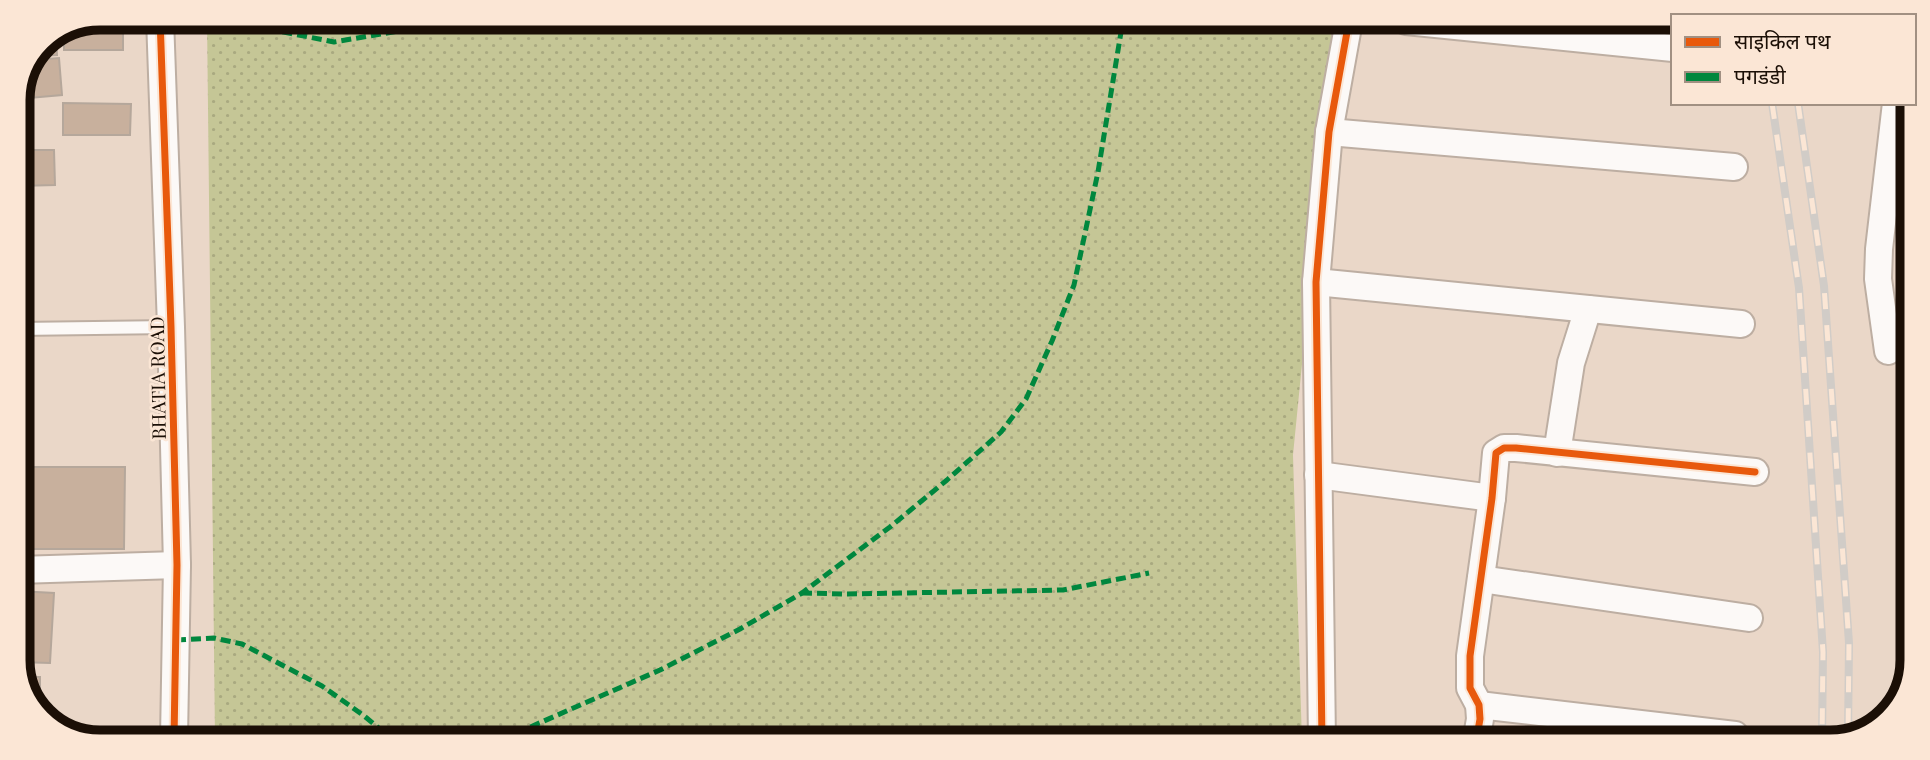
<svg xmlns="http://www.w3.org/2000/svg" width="1930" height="760" viewBox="0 0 1930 760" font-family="'Playfair Display','Noto Sans Devanagari',serif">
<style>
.grass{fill:url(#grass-dots)}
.building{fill:#c8b09d;stroke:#b5a79b;stroke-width:2}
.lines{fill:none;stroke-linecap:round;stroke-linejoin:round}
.lane-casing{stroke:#bdaea2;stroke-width:16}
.street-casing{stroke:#bdaea2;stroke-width:30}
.lane{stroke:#fcf9f7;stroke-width:12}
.street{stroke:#fcf9f7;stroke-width:26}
.rail-casing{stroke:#d1ccc7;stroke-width:8}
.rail{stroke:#fbe6d5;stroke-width:5;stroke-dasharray:16;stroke-linecap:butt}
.quiet{stroke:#00873e;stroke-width:5;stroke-dasharray:10 5;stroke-linecap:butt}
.cycleway-casing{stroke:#fbe6d5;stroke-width:11}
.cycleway{stroke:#e8590c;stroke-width:7}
.labels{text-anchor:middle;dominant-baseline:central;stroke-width:5;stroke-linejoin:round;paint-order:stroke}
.street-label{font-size:19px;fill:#1b0f06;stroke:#fbe6d5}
.rim{fill:none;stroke:#1b0f06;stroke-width:9}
</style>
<defs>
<pattern id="grass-dots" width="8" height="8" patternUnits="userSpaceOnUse" patternTransform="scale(1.75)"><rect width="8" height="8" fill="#c5c696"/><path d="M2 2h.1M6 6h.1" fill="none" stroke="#a9a980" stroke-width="1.8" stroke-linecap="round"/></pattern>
</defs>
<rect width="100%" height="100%" fill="#ead7c8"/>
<polygon class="grass" points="207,18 1336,21 1293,455 1302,741 215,738"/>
<g class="building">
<polygon points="100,18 123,18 123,50 64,50 64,32"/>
<polygon points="56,35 57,55 35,56 42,41"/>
<polygon points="59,58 62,95 18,99 18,95 33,60"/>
<polygon points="63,103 131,104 130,135 63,135"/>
<polygon points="18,150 54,150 55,185 18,186"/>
<polygon points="18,467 125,467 124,549 18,549"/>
<polygon points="18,591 54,593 50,663 18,662"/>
<polygon points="22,677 40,677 40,714 35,711"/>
</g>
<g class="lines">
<g class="lane-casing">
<polyline id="lane" points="18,329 171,327"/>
</g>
<g class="street-casing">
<g id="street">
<polyline points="160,18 171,327 177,565 174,738"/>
<polyline points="1406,21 1673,48"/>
<polyline points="1329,132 1734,167"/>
<polyline points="1316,282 1741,324"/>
<polyline points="1888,351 1878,279 1879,249 1896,103"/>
<polyline points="1557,453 1571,363 1588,309"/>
<polyline points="1318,475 1492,498"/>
<polyline points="18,570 177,565"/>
<polyline points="1481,579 1749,618"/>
<polyline points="1479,705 1735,735"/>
<polyline points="1322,741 1316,282 1329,132 1349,21"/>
<polyline points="1476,742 1480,719 1479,705 1470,688 1470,656 1492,498 1496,453 1504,448 1516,448 1755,472"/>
</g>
</g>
<use href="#lane" class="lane"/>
<use href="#street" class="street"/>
<g class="rail-casing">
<g id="rail">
<polyline points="1772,103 1799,288 1823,652 1822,742"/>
<polyline points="1798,103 1824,286 1849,643 1848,737"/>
</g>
</g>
<use href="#rail" class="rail"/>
<g class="quiet">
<polyline points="253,26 334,42 475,18"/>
<polyline points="802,593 847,594 1063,590 1149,573"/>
<polyline points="176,640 214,638 242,644 322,686 363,715 392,739"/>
<polyline points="503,739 660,670 740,629 802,593 890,527 947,480 1001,432 1026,399 1052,341 1074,285 1098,172 1123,20"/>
</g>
<g class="cycleway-casing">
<g id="cycleway">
<polyline points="160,18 171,327 177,565 174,738"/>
<polyline points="1322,741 1316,282 1329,132 1349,21"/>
<polyline points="1476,742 1480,719 1479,705 1470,688 1470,656 1492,498 1496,453 1504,448 1516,448 1755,472"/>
</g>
</g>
<use href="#cycleway" class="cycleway"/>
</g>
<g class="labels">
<g class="street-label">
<text transform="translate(157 378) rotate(-91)">BHATIA ROAD</text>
</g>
</g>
<path d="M0 0H1930V760H0ZM100 30H1830A70 70 0 0 1 1900 100V660A70 70 0 0 1 1830 730H100A70 70 0 0 1 30 660V100A70 70 0 0 1 100 30Z" fill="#fbe6d5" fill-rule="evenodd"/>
<path class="rim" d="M100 30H1830A70 70 0 0 1 1900 100V660A70 70 0 0 1 1830 730H100A70 70 0 0 1 30 660V100A70 70 0 0 1 100 30Z"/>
<rect x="1671" y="14" width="245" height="91" fill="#fbe6d5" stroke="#a19082" stroke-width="2"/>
<rect x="1685" y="37" width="35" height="10" fill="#e8590c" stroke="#a19082" stroke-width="2"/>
<text x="1734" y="49" font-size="21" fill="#1b0f06">साइकिल पथ</text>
<rect x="1685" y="72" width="35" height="10" fill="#00873e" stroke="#a19082" stroke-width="2"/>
<text x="1734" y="84" font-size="21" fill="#1b0f06">पगडंडी</text>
</svg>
